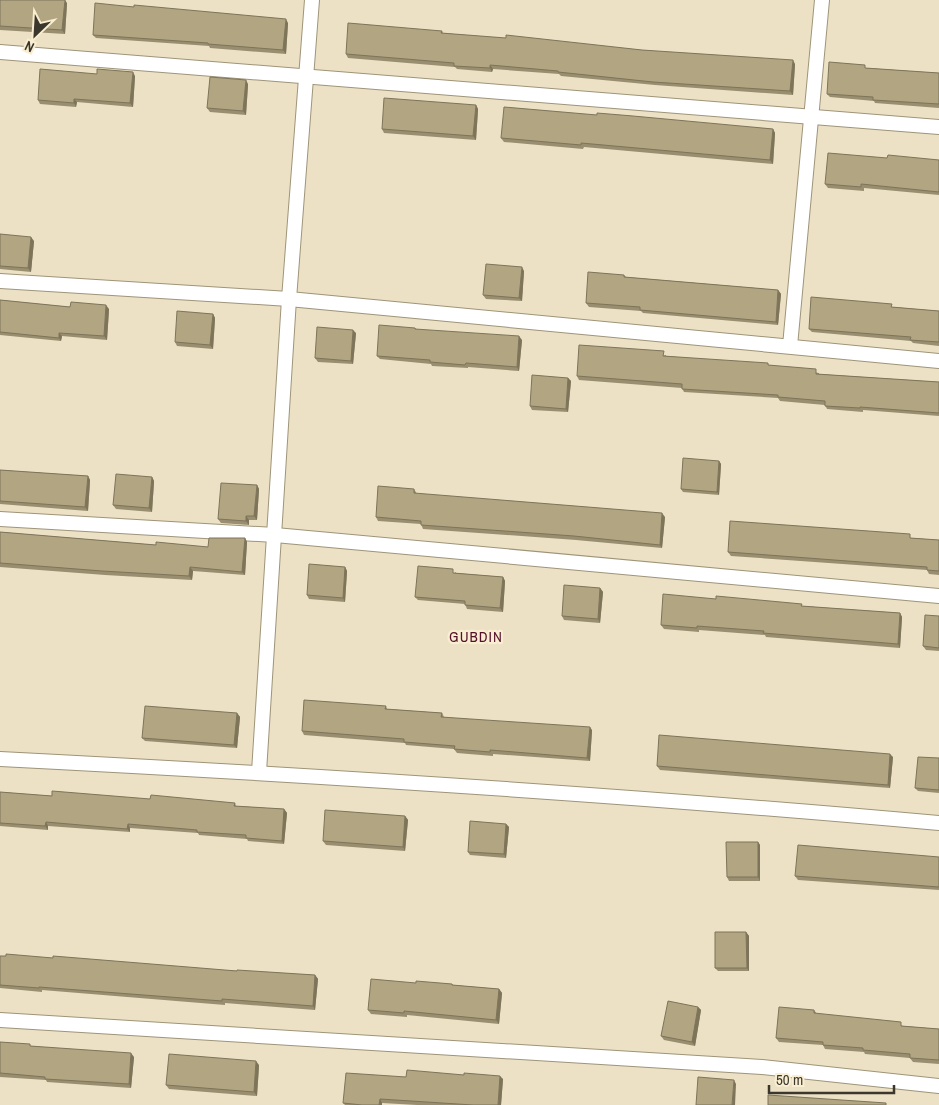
<svg xmlns="http://www.w3.org/2000/svg" width="939" height="1105" viewBox="0 0 939 1105" font-family="'Archivo Narrow',sans-serif">
<style>
.lines{fill:none;stroke-linecap:round;stroke-linejoin:round}
.street-casing{stroke:#9e9479;stroke-width:16}
.street{stroke:#fff;stroke-width:14}
.wall{fill:#998e6f}
.shaded-wall{fill:#7d745a}
.building{fill:#b2a581;stroke:#7d745a}
.labels{text-anchor:middle;dominant-baseline:central;stroke-width:4.5;stroke-linejoin:round;paint-order:stroke}
.quarter-label{font-size:15px;letter-spacing:1px;fill:#55122b;stroke:#f9eed1}
</style>
<rect width="100%" height="100%" fill="#ece1c4"/>
<g class="lines">
<g class="street-casing">
<g id="street">
<polyline points="0,52 939,127"/>
<polyline points="0,281 289,299 939,361"/>
<polyline points="790,346 822,0"/>
<polyline points="0,519 275,535 939,596"/>
<path d="M0,759C313,775 627,795 939,823"/>
<polyline points="259,772 289,299 312,0"/>
<polyline points="0,1020 762,1067 939,1086"/>
</g>
</g>
<use href="#street" class="street"/>
</g>
<g class="wall">
<polygon points="0,0 67,3 65,34 0,30"/>
<polygon points="288,23 286,54 210,48 209,46 96,38 93,35"/>
<polygon points="442,31 443,33 642,50 795,64 793,95 655,85 561,76 559,74 493,69 492,72 457,69 455,67 348,58 346,54"/>
<polygon points="867,68 939,73 939,108 875,103 874,101 830,97 827,94"/>
<polygon points="97,74 135,76 133,107 77,102 76,107 40,104 38,100"/>
<polygon points="248,84 246,115 210,112 207,108"/>
<polygon points="476,105 478,109 476,140 384,133 382,129"/>
<polygon points="597,115 773,129 775,133 773,164 584,147 583,149 504,142 501,138"/>
<polygon points="887,158 939,160 939,195 864,188 864,191 828,188 825,184"/>
<polygon points="0,234 34,241 31,272 0,269"/>
<polygon points="524,271 522,301 486,299 483,295"/>
<polygon points="624,275 626,277 778,290 781,294 778,325 643,313 641,311 589,307 586,303"/>
<polygon points="0,300 70,307 109,309 107,340 62,336 61,341 0,335"/>
<polygon points="894,307 939,311 939,346 913,343 911,341 812,332 809,329"/>
<polygon points="213,314 215,318 213,349 177,346 175,342"/>
<polygon points="415,328 417,330 522,340 519,371 468,367 468,368 432,366 431,364 380,359 377,356"/>
<polygon points="356,333 353,364 318,362 315,358"/>
<polygon points="666,355 666,356 770,365 819,373 819,374 939,382 939,416 863,410 863,412 827,409 825,405 780,401 778,398 684,392 682,388 579,380 577,376"/>
<polygon points="568,378 571,381 568,412 532,410 530,406"/>
<polygon points="719,461 721,464 719,495 683,492 681,489"/>
<polygon points="0,470 88,476 90,480 88,511 0,504"/>
<polygon points="152,477 154,481 152,512 116,509 113,505"/>
<polygon points="257,485 259,489 257,520 249,520 249,525 221,523 218,519"/>
<polygon points="414,489 417,494 665,517 662,548 576,540 423,529 421,524 378,521 376,517"/>
<polygon points="0,532 156,545 208,547 245,538 247,542 245,575 193,571 192,580 105,575 0,567"/>
<polygon points="913,538 939,540 939,575 929,574 927,570 731,556 728,552"/>
<polygon points="345,567 347,571 345,602 309,599 307,595"/>
<polygon points="456,572 456,573 503,577 505,581 503,612 467,609 465,604 418,600 415,597"/>
<polygon points="600,588 603,592 600,623 564,620 562,616"/>
<polygon points="802,606 900,613 902,617 900,648 766,637 765,635 699,630 699,632 664,629 661,625"/>
<polygon points="939,616 939,651 926,650 923,646"/>
<polygon points="386,706 387,709 442,713 444,717 592,730 590,761 493,754 493,756 457,753 454,749 406,745 405,743 304,735 302,731"/>
<polygon points="237,713 240,717 237,748 145,741 142,738"/>
<polygon points="893,757 890,788 660,770 657,766"/>
<polygon points="939,758 939,793 918,791 915,788"/>
<polygon points="0,792 52,796 235,803 236,806 284,809 287,813 284,844 248,841 247,839 199,835 198,833 130,828 130,832 48,826 48,830 0,826"/>
<polygon points="405,816 408,820 405,851 326,845 323,841"/>
<polygon points="506,824 509,827 506,858 470,855 468,852"/>
<polygon points="758,842 760,845 760,881 729,881 727,877"/>
<polygon points="939,857 939,890 798,880 795,876"/>
<polygon points="746,932 749,936 749,971 718,971 715,968"/>
<polygon points="0,956 237,971 315,975 318,979 315,1010 225,1003 225,1005 42,990 42,992 0,988"/>
<polygon points="416,983 452,984 453,985 499,989 502,993 499,1024 407,1015 407,1017 371,1014 368,1010"/>
<polygon points="698,1007 701,1010 695,1046 664,1040 661,1036"/>
<polygon points="814,1010 817,1014 904,1026 939,1029 939,1064 913,1062 910,1058 865,1054 864,1052 825,1049 823,1045 779,1042 776,1038"/>
<polygon points="0,1042 32,1046 134,1057 131,1088 47,1082 46,1080 0,1077"/>
<polygon points="259,1065 257,1096 169,1089 166,1085"/>
<polygon points="464,1075 503,1079 501,1105 417,1105 382,1103 382,1105 345,1105 343,1103 406,1077"/>
</g>
<g class="shaded-wall">
<polygon points="65,0 67,3 65,34 62,30"/>
<polygon points="286,19 288,23 286,54 283,50"/>
<polygon points="793,60 795,64 793,95 790,91"/>
<polygon points="490,65 493,69 492,72 490,68"/>
<polygon points="133,72 135,76 133,107 130,103"/>
<polygon points="246,80 248,84 246,115 243,111"/>
<polygon points="74,99 77,102 76,107 74,103"/>
<polygon points="476,105 478,109 476,140 473,136"/>
<polygon points="773,129 775,133 773,164 770,160"/>
<polygon points="31,237 34,241 31,272 28,268"/>
<polygon points="522,267 524,271 522,301 519,298"/>
<polygon points="778,290 781,294 778,325 776,322"/>
<polygon points="106,305 109,309 107,340 104,336"/>
<polygon points="213,314 215,318 213,349 210,345"/>
<polygon points="353,330 356,333 353,364 351,361"/>
<polygon points="59,333 62,336 61,341 59,338"/>
<polygon points="519,336 522,340 519,371 517,367"/>
<polygon points="568,378 571,381 568,412 566,409"/>
<polygon points="719,461 721,464 719,495 717,492"/>
<polygon points="88,476 90,480 88,511 85,507"/>
<polygon points="152,477 154,481 152,512 149,508"/>
<polygon points="257,485 259,489 257,520 254,516"/>
<polygon points="662,513 665,517 662,548 660,545"/>
<polygon points="246,516 249,520 249,525 246,521"/>
<polygon points="245,538 247,542 245,575 242,572"/>
<polygon points="190,567 193,571 192,580 189,576"/>
<polygon points="345,567 347,571 345,602 343,598"/>
<polygon points="503,577 505,581 503,612 500,608"/>
<polygon points="600,588 603,592 600,623 598,619"/>
<polygon points="900,613 902,617 900,648 898,644"/>
<polygon points="237,713 240,717 237,748 234,745"/>
<polygon points="590,727 592,730 590,761 587,758"/>
<polygon points="890,754 893,757 890,788 888,785"/>
<polygon points="284,809 287,813 284,844 282,841"/>
<polygon points="405,816 408,820 405,851 403,847"/>
<polygon points="46,822 48,826 48,830 45,826"/>
<polygon points="128,824 130,828 130,832 127,829"/>
<polygon points="506,824 509,827 506,858 504,854"/>
<polygon points="758,842 760,845 760,881 758,877"/>
<polygon points="746,932 749,936 749,971 747,968"/>
<polygon points="315,975 318,979 315,1010 313,1006"/>
<polygon points="499,989 502,993 499,1024 496,1020"/>
<polygon points="698,1007 701,1010 695,1046 692,1042"/>
<polygon points="131,1053 134,1057 131,1088 129,1084"/>
<polygon points="256,1061 259,1065 257,1096 254,1092"/>
<polygon points="500,1076 503,1079 501,1105 498,1105"/>
<polygon points="734,1080 736,1084 735,1105 732,1105"/>
<polygon points="380,1099 382,1103 382,1105 379,1105"/>
</g>
<g class="building">
<polygon points="0,0 65,0 62,30 0,26"/>
<polygon points="95,3 134,7 134,5 286,19 283,50 208,44 208,43 93,35"/>
<polygon points="348,23 442,31 441,33 506,38 506,35 642,50 793,60 790,91 653,82 558,72 558,71 490,65 490,68 454,66 454,63 346,54"/>
<polygon points="829,62 865,65 865,68 939,73 939,104 873,100 873,97 827,94"/>
<polygon points="40,69 97,74 97,69 133,72 130,103 74,99 74,103 38,100"/>
<polygon points="210,77 246,80 243,111 207,108"/>
<polygon points="384,98 476,105 473,136 382,129"/>
<polygon points="504,107 597,115 597,113 633,116 773,129 770,160 581,143 581,145 501,138"/>
<polygon points="828,153 887,158 888,155 939,160 939,192 861,184 861,187 825,184"/>
<polygon points="0,234 31,237 28,268 0,266"/>
<polygon points="486,264 522,267 519,298 483,295"/>
<polygon points="588,272 624,275 624,277 778,290 776,322 640,310 640,307 586,303"/>
<polygon points="811,297 892,304 891,307 939,311 939,342 910,340 911,337 809,329"/>
<polygon points="0,300 70,307 71,302 106,305 104,336 59,333 59,338 0,332"/>
<polygon points="177,311 213,314 210,345 175,342"/>
<polygon points="379,325 415,328 415,329 519,336 517,367 466,363 465,365 430,362 430,360 377,356"/>
<polygon points="317,327 353,330 351,361 315,358"/>
<polygon points="579,345 664,351 663,356 768,363 768,365 816,369 816,374 939,382 939,413 860,407 860,408 825,406 825,401 778,397 778,395 682,389 682,384 577,376"/>
<polygon points="532,375 568,378 566,409 530,406"/>
<polygon points="683,458 719,461 717,492 681,489"/>
<polygon points="0,470 88,476 85,507 0,501"/>
<polygon points="116,474 152,477 149,508 113,505"/>
<polygon points="221,483 257,485 254,516 246,516 246,521 218,519"/>
<polygon points="378,486 414,489 414,493 662,513 660,545 574,536 421,525 421,521 376,517"/>
<polygon points="730,521 910,534 910,538 939,540 939,571 927,570 927,567 728,552"/>
<polygon points="0,532 156,545 156,542 208,547 209,538 245,538 242,572 190,567 189,576 102,571 0,563"/>
<polygon points="309,564 345,567 343,598 307,595"/>
<polygon points="418,566 453,569 453,573 503,577 500,608 465,605 465,601 415,597"/>
<polygon points="564,585 600,588 598,619 562,616"/>
<polygon points="663,594 716,599 716,596 802,604 801,606 900,613 898,644 763,633 764,631 697,626 697,628 661,625"/>
<polygon points="925,615 939,616 939,648 923,646"/>
<polygon points="304,700 386,706 385,709 442,713 441,717 590,727 587,758 490,750 490,752 454,749 455,746 404,742 404,739 302,731"/>
<polygon points="145,706 237,713 234,745 142,738"/>
<polygon points="659,735 890,754 888,785 657,766"/>
<polygon points="918,757 939,758 939,790 915,788"/>
<polygon points="52,791 150,799 151,795 235,803 234,806 284,809 282,841 246,838 246,835 197,832 197,830 128,824 127,829 46,822 45,826 0,823 0,792 52,796"/>
<polygon points="325,810 405,816 403,847 323,841"/>
<polygon points="470,821 506,824 504,854 468,852"/>
<polygon points="726,842 758,842 758,877 727,877"/>
<polygon points="798,845 939,857 939,887 795,876"/>
<polygon points="715,932 746,932 747,968 715,968"/>
<polygon points="6,954 53,958 53,956 237,971 237,970 315,975 313,1006 222,999 222,1001 39,987 39,988 0,985 0,956 6,956"/>
<polygon points="371,979 416,983 416,981 452,984 452,985 499,989 496,1020 404,1011 404,1013 368,1010"/>
<polygon points="668,1001 698,1007 692,1042 661,1036"/>
<polygon points="779,1007 814,1010 814,1013 901,1022 901,1026 939,1029 939,1060 910,1058 910,1054 863,1050 863,1048 823,1045 823,1042 776,1038"/>
<polygon points="0,1042 30,1044 30,1046 131,1053 129,1084 45,1079 45,1077 0,1073"/>
<polygon points="169,1054 256,1061 254,1092 166,1085"/>
<polygon points="407,1070 464,1075 464,1073 500,1076 498,1105 473,1105 380,1099 379,1105 362,1105 343,1103 346,1073 406,1077"/>
<polygon points="698,1077 734,1080 732,1105 696,1105"/>
<polygon points="768,1095 886,1103 886,1105 768,1105"/>
</g>
<g class="labels">
<g class="quarter-label">
<text x="476" y="636">GUBDIN</text>
</g>
</g>
<g transform="translate(35 35) rotate(205)" stroke="#f9eed1" stroke-width="4" paint-order="stroke">
<path d="M0-4L9 19L0 12L-9 19Z" fill="#3c372c"/>
<text y="-8" font-size="14" font-weight="bold" text-anchor="middle" fill="#3c372c">N</text>
</g>
<path d="M769 1085v8h125v-8" fill="none" stroke="#3c372c" stroke-width="2.5"/>
<text x="776" y="1085" font-size="15" fill="#3c372c" stroke="#f9eed1" stroke-width="4" paint-order="stroke">50 m</text>
</svg>
